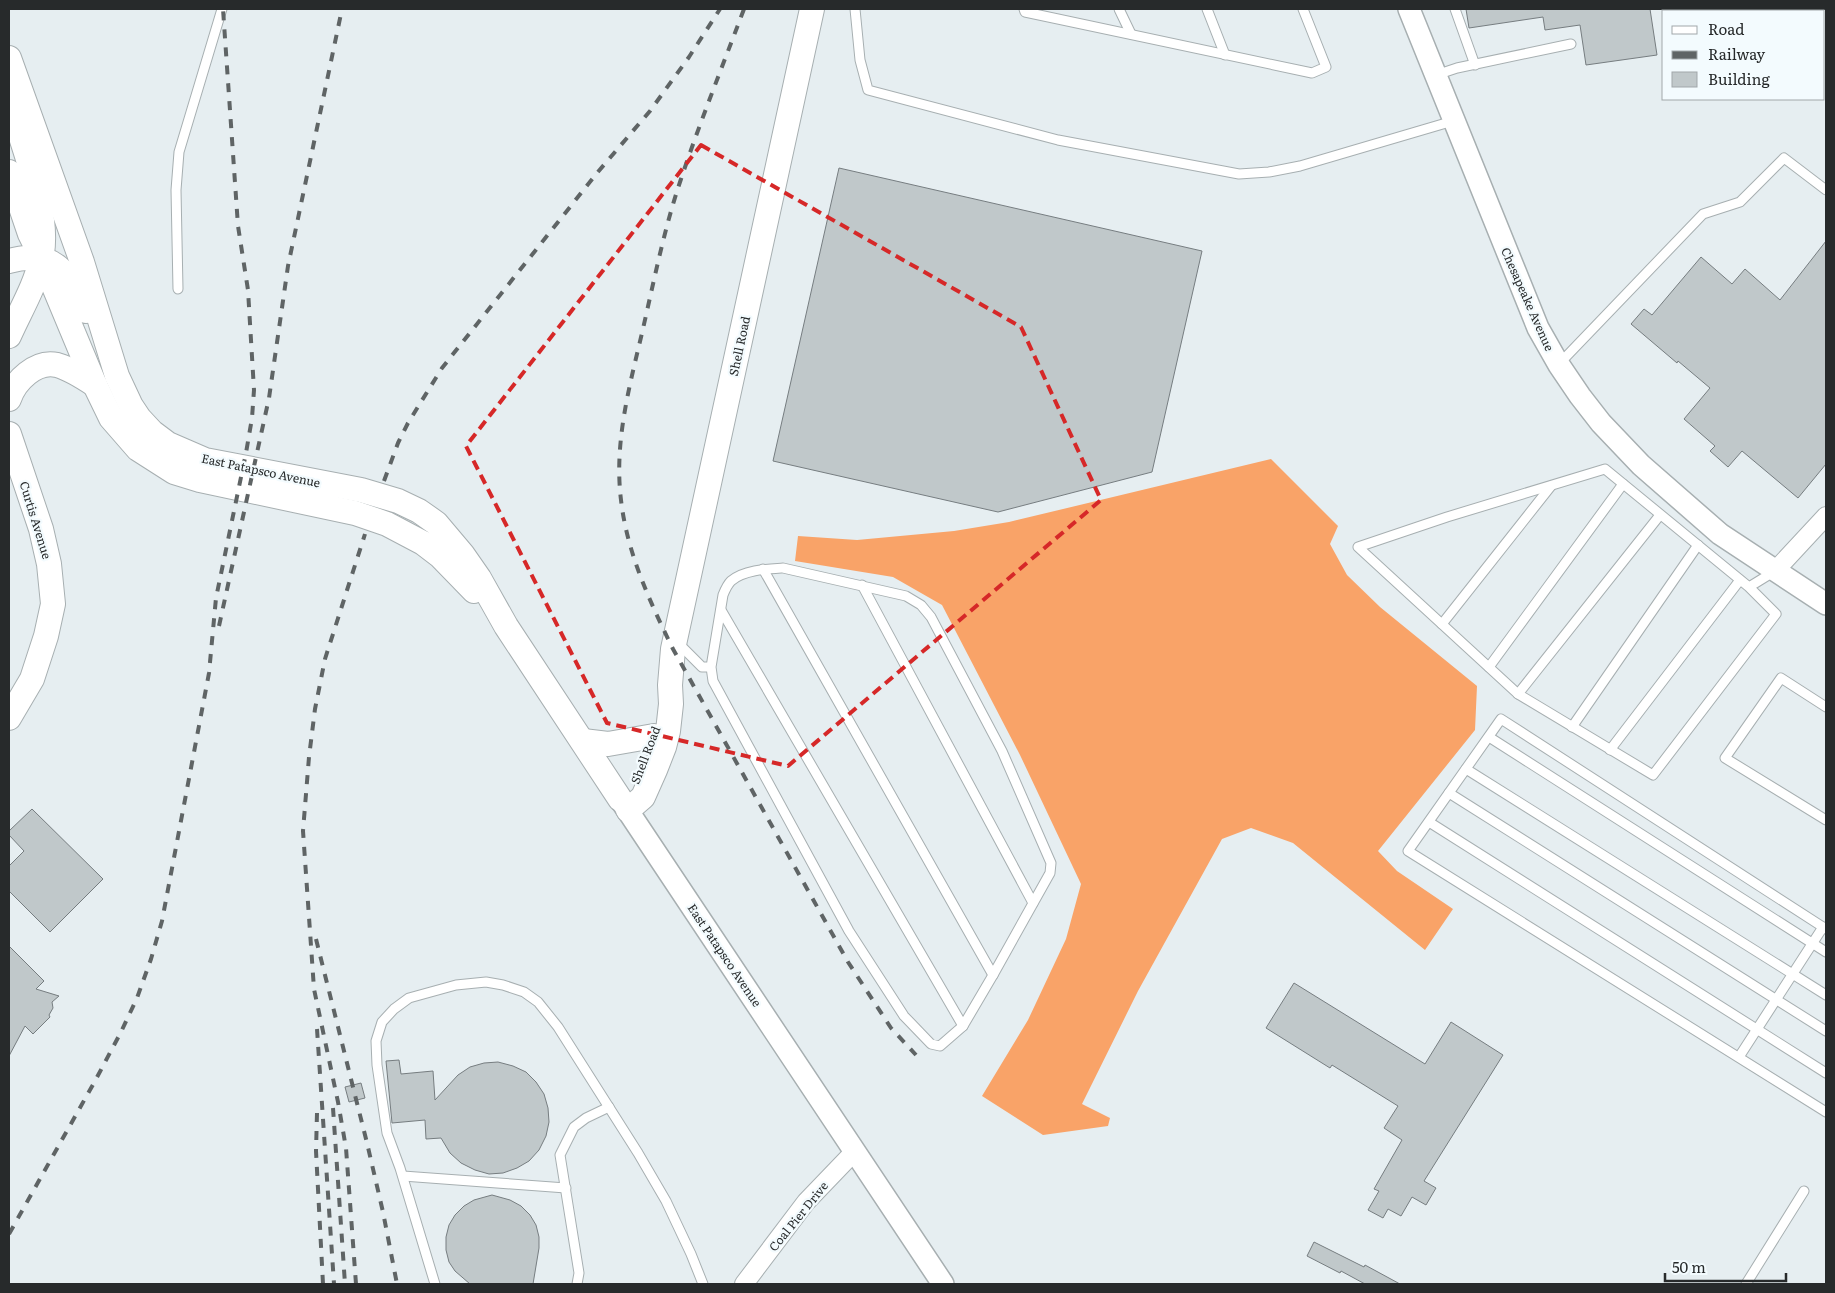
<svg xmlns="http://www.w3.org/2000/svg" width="1835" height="1293" viewBox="0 0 1835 1293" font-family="Literata,serif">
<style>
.forest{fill:#f9a368}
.building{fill:#c0c8ca;stroke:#767d80}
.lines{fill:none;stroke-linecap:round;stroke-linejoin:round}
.service-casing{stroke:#a7afb1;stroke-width:11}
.minor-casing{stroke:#a7afb1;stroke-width:20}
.tertiary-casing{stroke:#a7afb1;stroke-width:24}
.secondary-casing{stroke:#a7afb1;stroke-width:26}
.service{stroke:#fff;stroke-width:9}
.minor{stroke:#fff;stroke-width:18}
.tertiary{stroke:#fff;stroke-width:21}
.secondary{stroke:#fff;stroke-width:24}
.rail{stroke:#5f6465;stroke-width:4;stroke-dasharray:9 9;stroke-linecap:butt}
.marked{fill:none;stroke:#d62828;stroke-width:4;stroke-dasharray:10 6;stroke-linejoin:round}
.labels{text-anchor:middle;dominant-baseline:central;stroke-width:4.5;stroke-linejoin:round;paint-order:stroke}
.street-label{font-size:12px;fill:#272a2b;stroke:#f3fbfe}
</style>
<rect width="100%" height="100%" fill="#e6eef1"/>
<polygon class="forest" points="1271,459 1338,526 1330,544 1347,575 1380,607 1477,686 1475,730 1378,851 1397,871 1453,909 1425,950 1293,843 1251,828 1222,839 1138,991 1082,1104 1110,1118 1108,1126 1043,1135 982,1096 1028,1020 1066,939 1081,884 1020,755 942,605 893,577 795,561 798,536 857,540 954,531 1009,522"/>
<g class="building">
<polygon points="1466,9 1650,9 1657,55 1586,65 1580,25 1545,30 1543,17 1469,28"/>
<polygon points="839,168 1202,251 1152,472 998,512 773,461"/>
<polygon points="1826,241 1826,464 1798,498 1742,451 1728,467 1710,451 1715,446 1684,419 1710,388 1678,361 1677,363 1631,324 1644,309 1652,315 1701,257 1732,284 1745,269 1780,300"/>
<polygon points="32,809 103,879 50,932 9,891 9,866 24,851 9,835 9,831"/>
<polygon points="9,946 44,981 36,989 59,996 52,1002 53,1008 49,1015 50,1017 33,1034 25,1026 9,1056"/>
<polygon points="1294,983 1425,1064 1451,1022 1503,1055 1424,1181 1436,1188 1426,1205 1412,1197 1401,1216 1388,1209 1383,1218 1368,1210 1379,1191 1374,1189 1402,1140 1384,1128 1398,1106 1332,1065 1330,1068 1266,1028"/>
<polygon points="399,1060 401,1074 433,1071 435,1100 458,1075 470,1067 484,1063 498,1062 513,1066 526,1072 536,1082 544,1094 548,1108 549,1122 546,1136 539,1150 529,1161 517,1168 503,1173 489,1174 475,1170 461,1163 450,1153 441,1138 426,1139 425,1120 392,1123 386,1061"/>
<polygon points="361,1083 365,1098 349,1102 345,1087"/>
<polygon points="492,1195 510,1200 521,1206 530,1215 536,1225 539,1237 539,1248 533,1284 470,1284 455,1271 449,1262 446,1250 446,1237 449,1225 455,1215 464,1206 474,1200"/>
<polygon points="1314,1242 1364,1267 1365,1265 1400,1284 1365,1284 1341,1271 1340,1273 1307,1256"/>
</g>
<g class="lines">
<g class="service-casing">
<g id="service">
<polyline points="855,9 860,60 868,90 1058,140 1239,174 1269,172 1300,166 1453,121"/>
<polyline points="1024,9 1025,12 1312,73 1326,67 1303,9"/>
<polyline points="1119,9 1131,34"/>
<polyline points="1207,9 1225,55"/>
<polyline points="1455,9 1475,65"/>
<polyline points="1436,75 1457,68 1571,44"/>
<polyline points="178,289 176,190 179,152 222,9"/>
<polyline points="1559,364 1703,214 1740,202 1784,158 1826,190"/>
<polyline points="763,569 993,975"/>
<polyline points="862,585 1033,903"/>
<polyline points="1749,587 1605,469 1447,517 1358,547 1518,694 1653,775 1776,614 1749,587 1775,571"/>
<polyline points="721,610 963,1026"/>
<polyline points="1442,624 1551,486"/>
<path d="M677,642L702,667H711L713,681L849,931L904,1016L931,1044L940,1046L963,1026L993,975L1050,873L1051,863L1002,751L931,617L921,605L906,596L783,568C767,569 744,570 731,581C727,585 725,590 723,595L711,667"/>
<polyline points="1489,667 1623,484"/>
<polyline points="1518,694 1660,515"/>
<polyline points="1826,707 1781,678 1725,758 1826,820"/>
<polyline points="1572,727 1698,545"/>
<polyline points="1489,737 1826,952"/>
<polyline points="1610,750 1740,580"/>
<polyline points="1466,769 1826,995"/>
<polyline points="1449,793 1826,1031"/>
<polyline points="1429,822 1826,1073"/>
<polyline points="1826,929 1501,719 1408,851 1826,1112"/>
<polyline points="1739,1057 1823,927"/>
<polyline points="403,1176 566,1188"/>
<polyline points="435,1284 400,1168 387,1133 377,1065 376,1041 382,1022 394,1009 409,998 456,985 486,982 503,985 524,992 538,1002 558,1027 638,1153 666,1201 691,1254 703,1284"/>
<polyline points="577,1284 579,1273 560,1155 574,1127 586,1118 609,1107"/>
<polyline points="1746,1284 1804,1191"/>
</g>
</g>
<g class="minor-casing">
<g id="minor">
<polyline points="1775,571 1826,516"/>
<polyline points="744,1284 806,1202 855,1151"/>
</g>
</g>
<g class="tertiary-casing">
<g id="tertiary">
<polyline points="1409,9 1538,328 1559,365 1580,396 1601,423 1641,465 1720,534 1826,604"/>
<polyline points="620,799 943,1284"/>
</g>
</g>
<g class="secondary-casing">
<g id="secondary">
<polyline points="9,58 82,262 117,376 131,406 139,418 152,432 168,444 205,460 361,490 398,501 419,511 436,523 463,555 479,578 506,626 620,799"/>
<polyline points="9,172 30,234 42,258 95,385 111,418 138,449 174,472 200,480 355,513 387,524 423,543 440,556 474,591"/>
<path d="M9,261C54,248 69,274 86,311"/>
<path d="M9,336C20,311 36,285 41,259C51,215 24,149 11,106"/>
<path d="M9,399C15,381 36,360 57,365C71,369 83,377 95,385"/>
<polyline points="9,434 41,529 49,564 53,604 46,636 32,679 9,718"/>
<polyline points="583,741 608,744 654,736"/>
<polyline points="628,810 643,797 655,770 664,747 668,731 671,704 670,685 673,649 812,9"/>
</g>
</g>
<use href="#service" class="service"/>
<use href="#minor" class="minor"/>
<use href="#tertiary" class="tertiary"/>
<use href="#secondary" class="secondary"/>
<g class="rail">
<path d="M744,9C723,65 700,122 681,179C664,229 654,281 642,333C629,388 614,443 621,500C627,553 650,602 673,649L848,962L891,1028L916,1055"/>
<polyline points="384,481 398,443 408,423 442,368 597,173 650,111 689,57 720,9"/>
<polyline points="219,626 269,398 288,266 342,9"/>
<polyline points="316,939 367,1143 383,1212 397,1284"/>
<polyline points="317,1029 334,1284"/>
<polyline points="333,1108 345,1284"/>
<polyline points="317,1113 316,1151 323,1284"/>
<polyline points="9,1234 95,1081 121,1032 137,998 151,959 162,921 209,673 216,598 246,453 252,418 254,390 248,290 238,226 223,9"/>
<polyline points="356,1284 346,1148 338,1102 314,989 303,831 309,757 315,709 325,659 365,534"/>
</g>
</g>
<path class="marked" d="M701,145L1021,327L1101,500L788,766L607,723L466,446Z"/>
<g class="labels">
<g class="street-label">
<text transform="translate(1528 299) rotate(66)">Chesapeake Avenue</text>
<text transform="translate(739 346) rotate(-78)">Shell Road</text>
<text transform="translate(261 470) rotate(12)">East Patapsco Avenue</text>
<text transform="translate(36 520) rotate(73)">Curtis Avenue</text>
<text transform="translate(645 755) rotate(-69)">Shell Road</text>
<text transform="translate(725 955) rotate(56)">East Patapsco Avenue</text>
<text transform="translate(798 1216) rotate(-51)">Coal Pier Drive</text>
</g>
</g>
<rect width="1835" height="1293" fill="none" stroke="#272a2b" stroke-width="20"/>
<rect x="1662" y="10" width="162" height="90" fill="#f3fbfe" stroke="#a1a7aa"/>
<rect x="1672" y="26" width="25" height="8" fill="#ffffff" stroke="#a1a7aa"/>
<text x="1708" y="35" font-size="15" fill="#272a2b">Road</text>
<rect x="1672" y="51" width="25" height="8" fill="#5f6465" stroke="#a1a7aa"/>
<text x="1708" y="60" font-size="15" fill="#272a2b">Railway</text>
<rect x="1672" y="72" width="25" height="15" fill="#c0c8ca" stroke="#a1a7aa"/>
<text x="1708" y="85" font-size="15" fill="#272a2b">Building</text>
<path d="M1665 1273v8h121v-8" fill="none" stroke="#272a2b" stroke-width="2.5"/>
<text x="1672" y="1273" font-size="15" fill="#272a2b" stroke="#f3fbfe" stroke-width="4" paint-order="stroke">50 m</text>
</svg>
